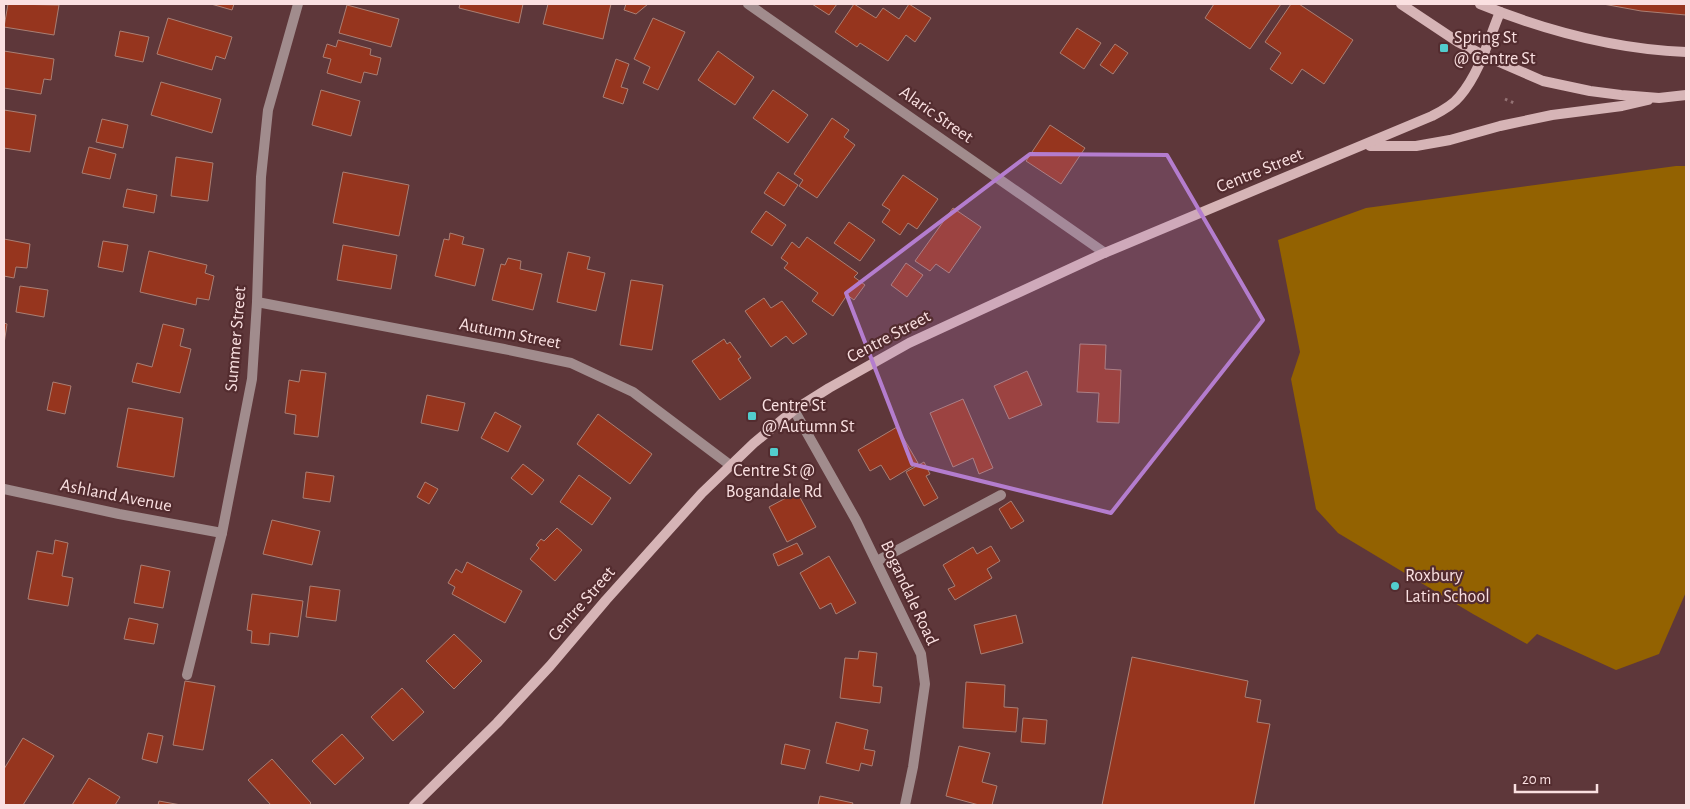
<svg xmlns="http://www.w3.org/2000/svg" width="1690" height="809" viewBox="0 0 1690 809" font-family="'Alegreya Sans',sans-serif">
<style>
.green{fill:#936201}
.building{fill:#96351e;stroke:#aa7f74}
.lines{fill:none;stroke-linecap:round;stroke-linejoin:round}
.path{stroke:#947274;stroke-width:3;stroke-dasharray:2.5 4;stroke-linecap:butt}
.lane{stroke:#a18c8d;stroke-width:10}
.street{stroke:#a18c8d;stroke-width:10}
.secondary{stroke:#d6b4b6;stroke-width:10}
.marked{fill:#b47dce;fill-opacity:0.2;stroke:#b47dce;stroke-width:4;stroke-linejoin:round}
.poi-dot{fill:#52cdcd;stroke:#532c2f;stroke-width:2}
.labels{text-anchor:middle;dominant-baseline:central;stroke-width:4.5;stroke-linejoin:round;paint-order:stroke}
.poi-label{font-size:18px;fill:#fae0e1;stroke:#532c2f;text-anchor:start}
.street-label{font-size:18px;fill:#fae0e1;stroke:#532c2f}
</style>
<rect width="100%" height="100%" fill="#5e373a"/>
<polygon class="green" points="1676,166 1686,166 1686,592 1659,654 1616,670 1537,634 1527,644 1473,614 1338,533 1316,509 1291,379 1300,352 1278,240 1366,208"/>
<g class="building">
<polygon points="8,4 59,5 54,35 4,27"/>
<polygon points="211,4 234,4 232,10"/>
<polygon points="460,4 523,4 519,23 459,8"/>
<polygon points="548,4 611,4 603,39 543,24"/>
<polygon points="626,4 648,4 636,14 624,10"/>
<polygon points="812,4 837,4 829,15"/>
<polygon points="854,4 876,18 883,8 899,19 909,4 931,18 915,42 906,35 888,61 860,43 857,47 835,32"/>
<polygon points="1214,4 1281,4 1250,49 1205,18"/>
<polygon points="1291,4 1299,4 1353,40 1324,84 1302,69 1292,84 1270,69 1281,53 1265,42"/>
<polygon points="1603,4 1686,4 1686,15 1641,11"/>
<polygon points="347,5 399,19 391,47 339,33"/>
<polygon points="168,18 232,37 225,59 216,56 212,70 157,54"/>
<polygon points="653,18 685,32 658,90 643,83 650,67 634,59"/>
<polygon points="1077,28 1101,43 1084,69 1060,53"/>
<polygon points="120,31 149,37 143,62 115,56"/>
<polygon points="338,40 371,49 370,55 381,58 377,75 364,72 361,83 327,73 331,59 323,57 327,44 336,47"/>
<polygon points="1115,44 1128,53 1113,74 1100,65"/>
<polygon points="4,51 54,59 51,80 44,79 41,94 4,88"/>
<polygon points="718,51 754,77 735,105 698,80"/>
<polygon points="616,59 629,64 621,87 628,89 623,104 603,97"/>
<polygon points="161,82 221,99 212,133 151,115"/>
<polygon points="321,90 360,101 351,136 312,125"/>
<polygon points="773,90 808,115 788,143 753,118"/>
<polygon points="4,110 36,115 30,152 4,148"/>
<polygon points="832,118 849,130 844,137 855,145 817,198 799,186 803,180 794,174"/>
<polygon points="102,119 128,125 123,148 96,142"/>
<polygon points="1050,125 1085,148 1061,184 1026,161"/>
<polygon points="89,147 116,154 110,179 82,173"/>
<polygon points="176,157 213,163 208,201 171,196"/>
<polygon points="343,172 409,185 399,236 333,223"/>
<polygon points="778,172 798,185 784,206 764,193"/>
<polygon points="903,175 938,199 917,229 908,223 900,235 882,222 890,210 882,205"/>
<polygon points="127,189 157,195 154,213 123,207"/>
<polygon points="953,208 981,227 949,273 936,264 930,271 915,261"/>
<polygon points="766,211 786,225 772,246 751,232"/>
<polygon points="849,222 875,240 860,261 834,243"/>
<polygon points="450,233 464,237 462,244 484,249 475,286 435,276 444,239 449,240"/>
<polygon points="807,237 858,273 854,277 865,285 854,300 847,295 833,316 812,301 818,293 784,268 788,263 781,258 792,242 799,248"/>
<polygon points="4,239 30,244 27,268 16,267 14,278 4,276"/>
<polygon points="103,241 128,245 123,272 98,267"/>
<polygon points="343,245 397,255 391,289 337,280"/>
<polygon points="149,251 207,265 205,273 214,276 209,300 197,298 196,305 140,292"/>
<polygon points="568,252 590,257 587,269 605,273 596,311 557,302"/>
<polygon points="508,258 521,261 520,269 542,274 533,310 492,300 501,264 505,265"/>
<polygon points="906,263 923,275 907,297 891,285"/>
<polygon points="631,280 663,285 652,350 620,345"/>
<polygon points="20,286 48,290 44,317 16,312"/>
<polygon points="764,298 771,308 782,301 807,334 793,344 786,336 771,347 745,311"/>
<polygon points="4,323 7,324 4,344"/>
<polygon points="163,324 184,329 180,346 191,349 180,393 132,382 137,363 152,367"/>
<polygon points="724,339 727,344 730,342 741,357 738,359 751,378 720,400 692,361"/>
<polygon points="1080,344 1106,345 1105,369 1121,370 1119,423 1097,422 1099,393 1077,392"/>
<polygon points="301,370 326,373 318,437 294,434 296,415 285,413 289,380 299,382"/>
<polygon points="1027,371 1042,405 1009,419 994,386"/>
<polygon points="53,382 71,386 65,414 47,410"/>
<polygon points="427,395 465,403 458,431 421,423"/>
<polygon points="963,399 993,468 979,474 973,458 953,467 930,413"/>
<polygon points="128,408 183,418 174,477 117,467"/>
<polygon points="495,412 521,426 508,452 481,438"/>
<polygon points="598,414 652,454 630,484 577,444"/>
<polygon points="897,427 918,463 890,480 881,465 870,471 858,450"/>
<polygon points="924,462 930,474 926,476 938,498 924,506 906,472"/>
<polygon points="523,464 544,480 532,495 511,478"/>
<polygon points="306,472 334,476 330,502 303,498"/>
<polygon points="579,475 611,498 592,525 560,502"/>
<polygon points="425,482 438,489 429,504 417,497"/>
<polygon points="797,492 816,527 787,542 769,507"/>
<polygon points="1011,501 1024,521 1011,529 999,509"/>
<polygon points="272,520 320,531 312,565 263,554"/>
<polygon points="557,528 582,550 555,581 530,559 539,548 536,545 541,539 544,541"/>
<polygon points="55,540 68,543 62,576 73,578 68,606 28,599 37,551 53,554"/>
<polygon points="797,543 803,554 778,566 773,554"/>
<polygon points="991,546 1000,561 987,569 992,578 955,600 948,589 955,586 943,565 973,547 977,554"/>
<polygon points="829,556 856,603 836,614 831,603 820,609 800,573"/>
<polygon points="467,562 522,591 505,623 452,594 455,587 448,583 456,569 462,573"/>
<polygon points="141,565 170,571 163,608 134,603"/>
<polygon points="310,586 340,590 336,621 306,617"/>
<polygon points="252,594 303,601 298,637 270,633 269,645 251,643 252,631 247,630"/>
<polygon points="1016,615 1023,643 981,654 974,625"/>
<polygon points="129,618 158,624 154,644 124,639"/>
<polygon points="454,634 482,661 454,689 426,661"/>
<polygon points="859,651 877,653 873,686 882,687 880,703 840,698 845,658 858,659"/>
<polygon points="1132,657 1248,681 1245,697 1261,700 1257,722 1270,724 1254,805 1102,805"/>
<polygon points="185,681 215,686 203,750 173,745"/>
<polygon points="966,682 1005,685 1004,707 1018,708 1016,732 963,728"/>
<polygon points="402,688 424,712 393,741 371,717"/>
<polygon points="1023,718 1047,720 1045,744 1021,742"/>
<polygon points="836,722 868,730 864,749 875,751 872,766 861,763 859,771 826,763"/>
<polygon points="148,733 163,736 157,763 142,759"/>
<polygon points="342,734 364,758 335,785 312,761"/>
<polygon points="23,738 54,756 23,805 4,805 4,769"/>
<polygon points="785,744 810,750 805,769 781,764"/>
<polygon points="959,746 990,753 982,782 997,786 992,805 979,805 946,796"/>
<polygon points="272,759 311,803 309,805 271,805 248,780"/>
<polygon points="89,778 120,797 115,805 72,805"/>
<polygon points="820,796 853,803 852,805 818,805"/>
<polygon points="159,801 181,805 158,805"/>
</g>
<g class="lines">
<polyline class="path" points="1505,99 1514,103"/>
<polyline class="lane" points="877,561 1001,495"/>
<g class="street">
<polyline points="748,4 1105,253"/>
<polyline points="257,302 504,349 571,363 633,392 730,465"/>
<polyline points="794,410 856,520 921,654 925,684 913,767 905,805"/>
<polyline points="4,489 119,514 222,533"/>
<polyline points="187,675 222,533 252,379 257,302 261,177 268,110 298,4"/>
</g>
<g class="secondary">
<polyline points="1401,4 1458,42 1483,55 1543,81 1590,91 1621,95 1659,98 1686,95"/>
<path d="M1480,4C1546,31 1615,49 1686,52"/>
<polyline points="1370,146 1416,146 1450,140 1500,126 1552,115 1622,106 1648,100"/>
<path d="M414,805L497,723L550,666L606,600L702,493L754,443L794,410L829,388L909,343L1102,254L1432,116C1442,111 1453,105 1460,96C1479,74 1489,39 1500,12"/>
</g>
</g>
<path class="marked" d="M1030,154L1167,155L1263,320L1111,513L912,464L846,293Z"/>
<g class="poi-dot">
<rect x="1439" y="43" width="10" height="10" rx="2.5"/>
<rect x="747" y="411" width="10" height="10" rx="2.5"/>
<rect x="769" y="447" width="10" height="10" rx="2.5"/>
<circle cx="1395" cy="586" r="5"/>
</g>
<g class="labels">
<g class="poi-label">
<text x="1454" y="38">Spring St<tspan x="1454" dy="21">@ Centre St</tspan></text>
<text x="762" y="406">Centre St<tspan x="762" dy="21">@ Autumn St</tspan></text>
<text x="774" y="471" text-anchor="middle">Centre St @<tspan x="774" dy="21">Bogandale Rd</tspan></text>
<text x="1405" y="576">Roxbury<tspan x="1405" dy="21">Latin School</tspan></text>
</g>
<g class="street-label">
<text transform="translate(936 115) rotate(35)">Alaric Street</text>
<text transform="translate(1260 171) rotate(-22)">Centre Street</text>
<text transform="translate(510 334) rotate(11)">Autumn Street</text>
<text transform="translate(889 337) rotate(-28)">Centre Street</text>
<text transform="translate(236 339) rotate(-85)">Summer Street</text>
<text transform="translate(116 496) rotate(11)">Ashland Avenue</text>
<text transform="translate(909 593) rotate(65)">Bogandale Road</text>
<text transform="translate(582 604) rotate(-49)">Centre Street</text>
</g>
</g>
<rect width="1690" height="809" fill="none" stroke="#fae0e1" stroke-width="10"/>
<path d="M1515 784v8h82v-8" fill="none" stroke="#fae0e1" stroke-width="2.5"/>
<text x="1522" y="784" font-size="15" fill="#fae0e1" stroke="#532c2f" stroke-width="4" paint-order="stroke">20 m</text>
</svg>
